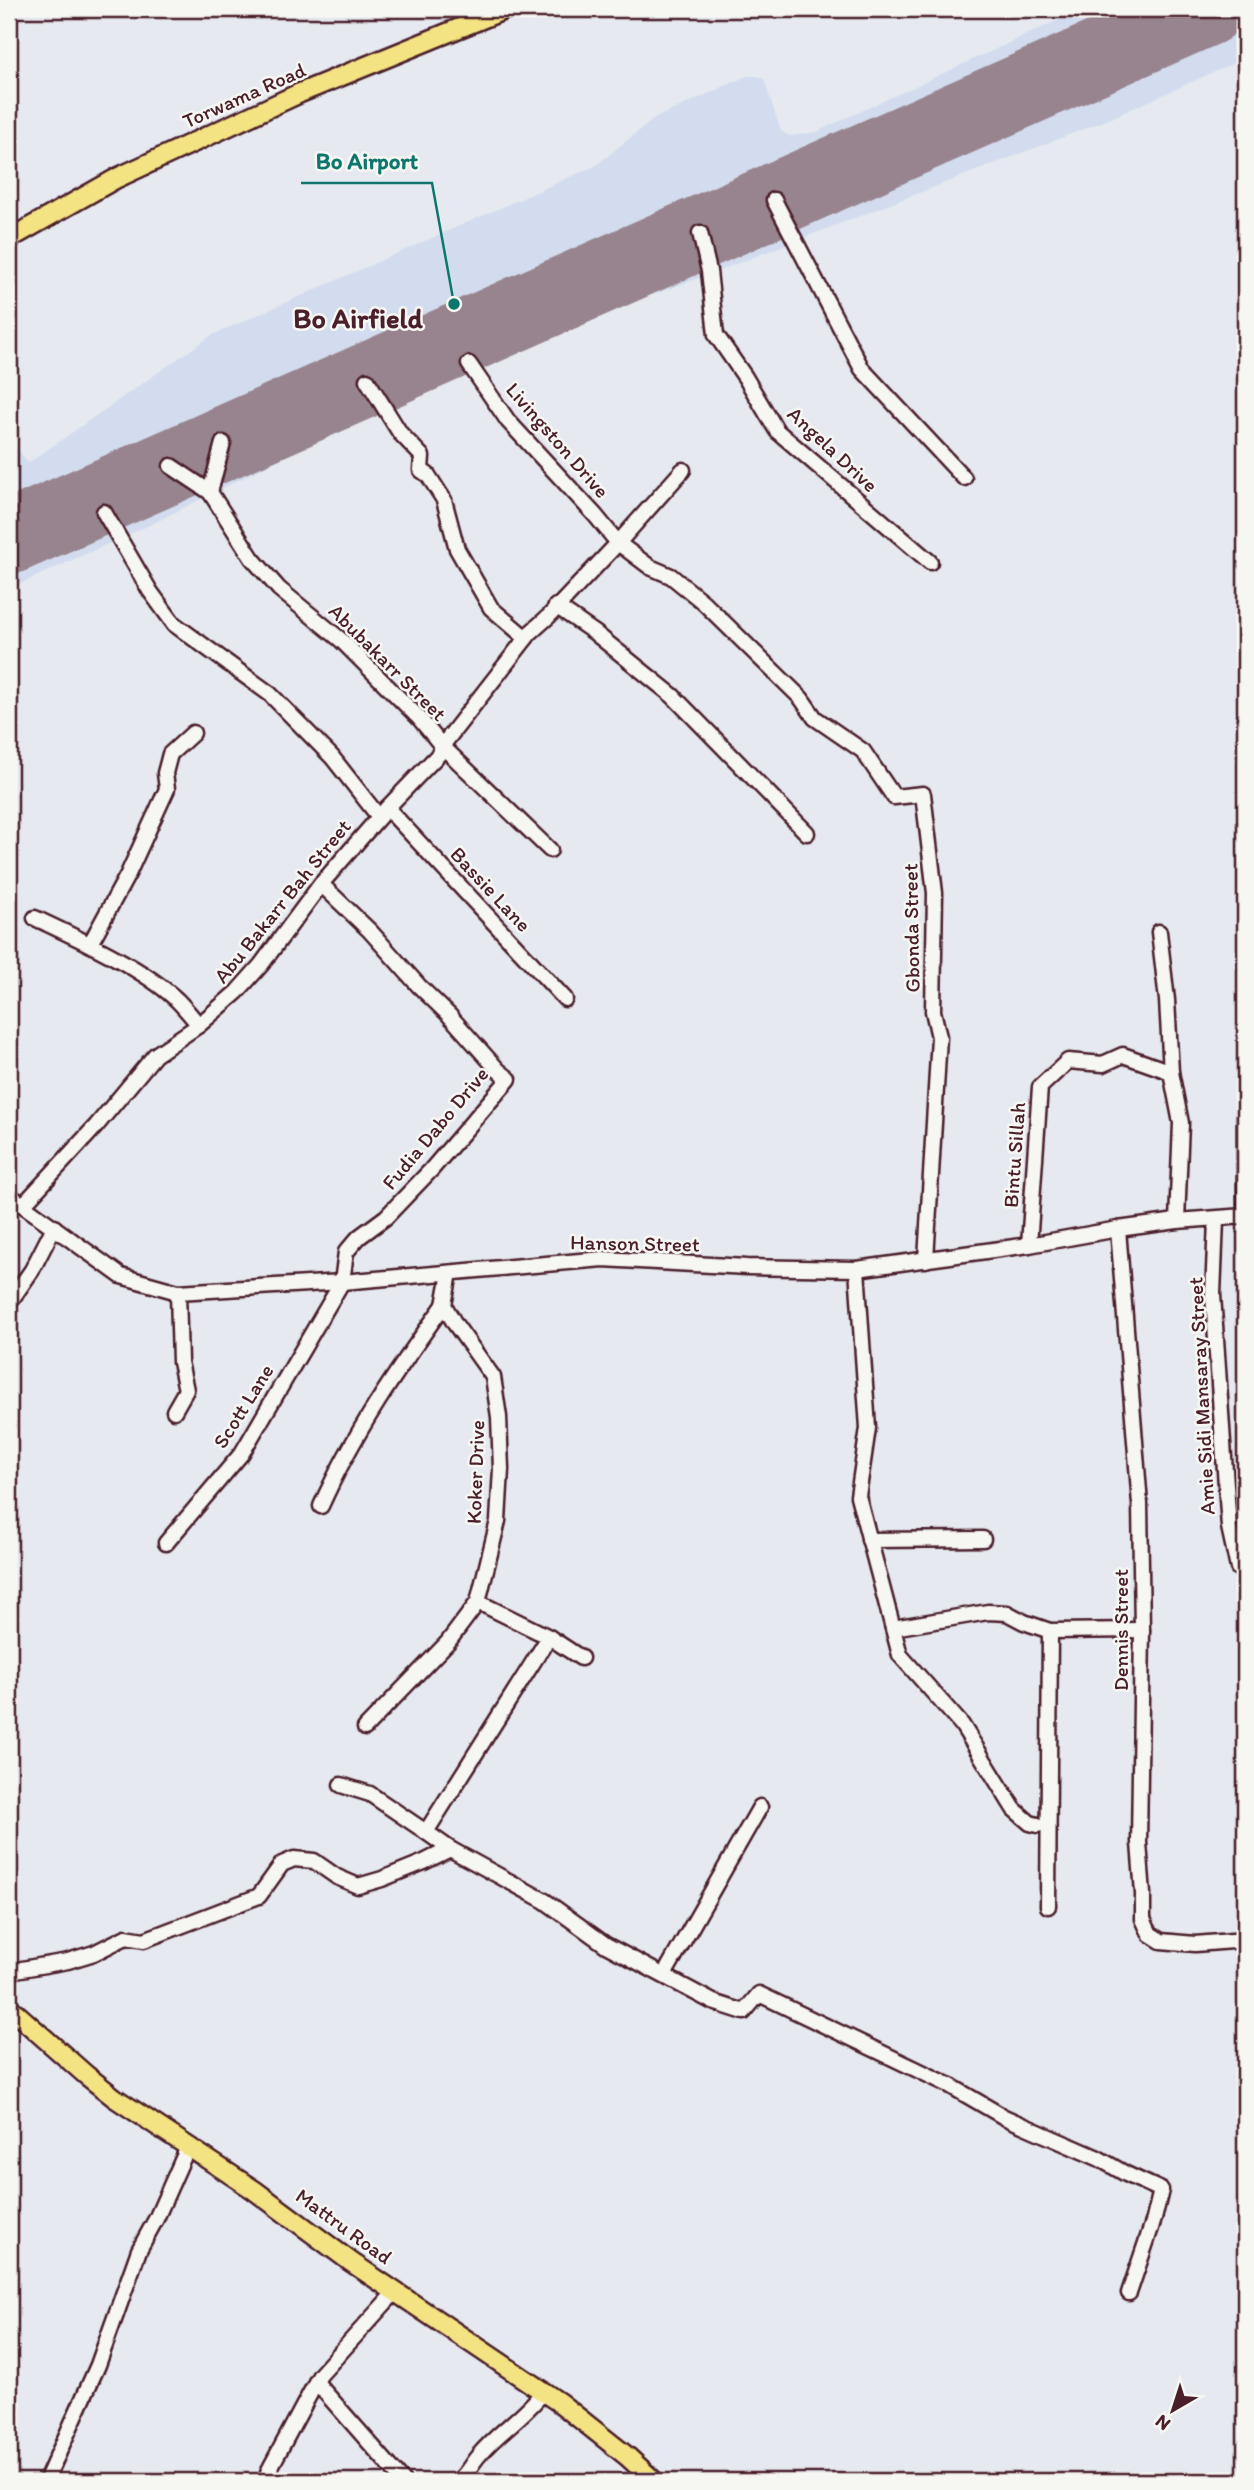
<svg xmlns="http://www.w3.org/2000/svg" width="1254" height="2490" viewBox="0 0 1254 2490" font-family="Itim,sans-serif">
<style>
.built{fill:#d2dcee}
.lines{fill:none;stroke-linecap:round;stroke-linejoin:round}
.runway{stroke:#98848e;stroke-width:74}
.minor-casing{stroke:#4a1f2b;stroke-width:19}
.major-casing{stroke:#4a1f2b;stroke-width:23}
.minor{stroke:#f6f6f2;stroke-width:14}
.major{stroke:#f4e382;stroke-width:18}
.labels{text-anchor:middle;dominant-baseline:central;stroke-width:5;stroke-linejoin:round;paint-order:stroke}
.street-label{font-size:21px;fill:#4a1f2b;stroke:#f6f6f2}
.district-label{font-size:28px;font-weight:bold;fill:#4a1f2b;stroke:#f6f6f2}
.leader{fill:none;stroke:#0f766e;stroke-width:2.5}
.callout-dot{fill:#0f766e;stroke:#f6f6f2;stroke-width:2.5}
.callout-label{font-size:23px;text-anchor:middle;font-weight:bold;fill:#0f766e;stroke:#f6f6f2;stroke-width:5;stroke-linejoin:round;paint-order:stroke}
</style>
<rect width="100%" height="100%" fill="#e6eaf0"/>
<filter id="ink" filterUnits="userSpaceOnUse"><feTurbulence type="fractalNoise" baseFrequency=".0143" numOctaves="2"/><feDisplacementMap in="SourceGraphic" scale="14" xChannelSelector="R" yChannelSelector="G"/><feConvolveMatrix kernelMatrix="1 2 1 2 8 2 1 2 1" color-interpolation-filters="sRGB"/></filter>
<g filter="url(#ink)">
<polygon class="built" points="1082,9 1245,9 1245,58 1107,120 713,273 490,353 152,524 9,589 9,437 28,463 212,335 595,166 655,118 747,76 758,76 764,79 780,129 784,133 790,136 816,132"/>
<g class="lines">
<polyline class="runway" points="9,538 1207,9"/>
<g class="minor-casing">
<g id="minor">
<polyline points="774,200 862,369 964,478"/>
<polyline points="700,233 709,271 716,335 745,377 777,431 930,562"/>
<polyline points="469,364 508,421 595,515 618,543 650,567 671,576 703,602 801,698 815,718 863,751 894,797 923,794 935,893 933,1011 939,1037 926,1260"/>
<polyline points="367,380 400,433 422,456 421,470 428,475 444,500 457,549 491,608 526,638"/>
<polyline points="171,466 210,492 223,443"/>
<polyline points="210,492 252,558 279,589 341,640 419,718 442,746 550,850"/>
<polyline points="104,512 150,591 174,624 270,694 332,757 379,817"/>
<polyline points="556,606 595,633 673,696 807,833"/>
<polyline points="387,808 565,999"/>
<path d="M35,918C79,939 142,967 177,1000C185,1008 192,1017 199,1025"/>
<polyline points="1159,932 1167,1000 1171,1072 1181,1123 1177,1221"/>
<polyline points="90,944 128,874 167,789 165,773 170,754 193,733"/>
<polyline points="9,1195 121,1276 178,1292 342,1282 603,1259 747,1267 857,1269 1029,1245 1118,1229 1177,1221 1245,1216"/>
<polyline points="24,1204 96,1126 155,1055 199,1025 237,992 261,965 321,884 387,808 440,753 442,746 530,633 549,616 618,543 683,470"/>
<polyline points="1245,1216 1245,1099"/>
<polyline points="1216,1220 1213,1295 1224,1457 1229,1527 1238,1568"/>
<polyline points="1118,1229 1140,1504 1142,1630 1139,1843 1143,1894 1143,1919 1150,1934 1161,1941 1195,1944 1245,1940"/>
<polyline points="1029,1245 1040,1087 1068,1061 1103,1064 1123,1055 1171,1072"/>
<polyline points="857,1269 868,1428 858,1496 900,1655 962,1725 1014,1809 1030,1823 1038,1825"/>
<polyline points="9,1303 32,1270 54,1227"/>
<polyline points="174,1411 186,1390 180,1362 178,1292"/>
<path d="M321,1506C353,1434 398,1369 444,1305"/>
<polyline points="869,1540 983,1539"/>
<polyline points="166,1543 242,1453 342,1282 346,1252 359,1237 386,1217 431,1170 509,1079 498,1070 449,1015 419,986 370,931 321,884"/>
<polyline points="478,1602 549,1637 581,1658"/>
<polyline points="893,1628 988,1612 1007,1613 1024,1622 1050,1631 1142,1630"/>
<polyline points="365,1728 448,1642 478,1602 498,1521 501,1469 499,1417 493,1377 455,1324 444,1305 450,1273"/>
<polyline points="341,1785 370,1794 426,1832"/>
<polyline points="450,1849 545,1901 606,1945 713,2002 744,2012 759,1994 949,2085 1004,2117 1098,2158 1126,2174 1161,2190 1154,2219 1129,2293"/>
<polyline points="1048,1906 1050,1631"/>
<polyline points="9,1975 16,1970 68,1961 94,1953 126,1937 144,1940 259,1896 282,1864 294,1859 314,1861 337,1877 358,1886 382,1879 424,1862 450,1849 426,1832 549,1637"/>
<polyline points="664,1975 760,1807"/>
<polyline points="316,2382 403,2481"/>
<polyline points="268,2472 320,2375 395,2292"/>
<polyline points="46,2481 98,2365 139,2250 156,2219 188,2147"/>
<path d="M458,2481C467,2474 471,2464 479,2455C498,2432 524,2417 543,2392"/>
</g>
</g>
<g class="major-casing">
<g id="major">
<polyline points="9,239 117,178 300,93 506,9"/>
<polyline points="9,2007 86,2075 115,2098 254,2190 351,2262 560,2403 628,2457 654,2481"/>
</g>
</g>
<use href="#minor" class="minor"/>
<use href="#major" class="major"/>
</g>
</g>
<g class="labels">
<g class="street-label">
<text transform="translate(244 95) rotate(-24)">Torwama Road</text>
<text transform="translate(558 440) rotate(49)">Livingston Drive</text>
<text transform="translate(833 449) rotate(43)">Angela Drive</text>
<text transform="translate(388 662) rotate(45)">Abubakarr Street</text>
<text transform="translate(491 889) rotate(47)">Bassie Lane</text>
<text transform="translate(282 901) rotate(-51)">Abu Bakarr Bah Street</text>
<text transform="translate(911 928) rotate(-91)">Gbonda Street</text>
<text transform="translate(435 1128) rotate(-50)">Fudia Dabo Drive</text>
<text transform="translate(1014 1155) rotate(-86)">Bintu Sillah</text>
<text transform="translate(635 1243) rotate(1)">Hanson Street</text>
<text transform="translate(1201 1396) rotate(-93)">Amie Sidi Mansaray Street</text>
<text transform="translate(243 1406) rotate(-58)">Scott Lane</text>
<text transform="translate(475 1472) rotate(-88)">Koker Drive</text>
<text transform="translate(1120 1630) rotate(-90)">Dennis Street</text>
<text transform="translate(344 2226) rotate(36)">Mattru Road</text>
</g>
<g class="district-label">
<text x="358" y="318">Bo Airfield</text>
</g>
</g>
<path class="leader" d="M454 304L432 183H301"/>
<circle class="callout-dot" cx="454" cy="304" r="7"/>
<g class="callout-label">
<text x="367" y="169">Bo Airport</text>
</g>
<rect width="1254" height="2490" fill="none" stroke="#f6f6f2" stroke-width="35"/>
<rect x="18" y="18" width="1219" height="2455" fill="none" stroke="#4a1f2b" stroke-width="2.5" filter="url(#ink)"/>
<g transform="translate(1173 2410) rotate(219)" stroke="#f6f6f2" stroke-width="5" paint-order="stroke">
<path d="M0-5L12 26L0 18L-12 26Z" fill="#4a1f2b"/>
<text y="-10" font-size="19" font-weight="bold" text-anchor="middle" fill="#4a1f2b">N</text>
</g>
</svg>
